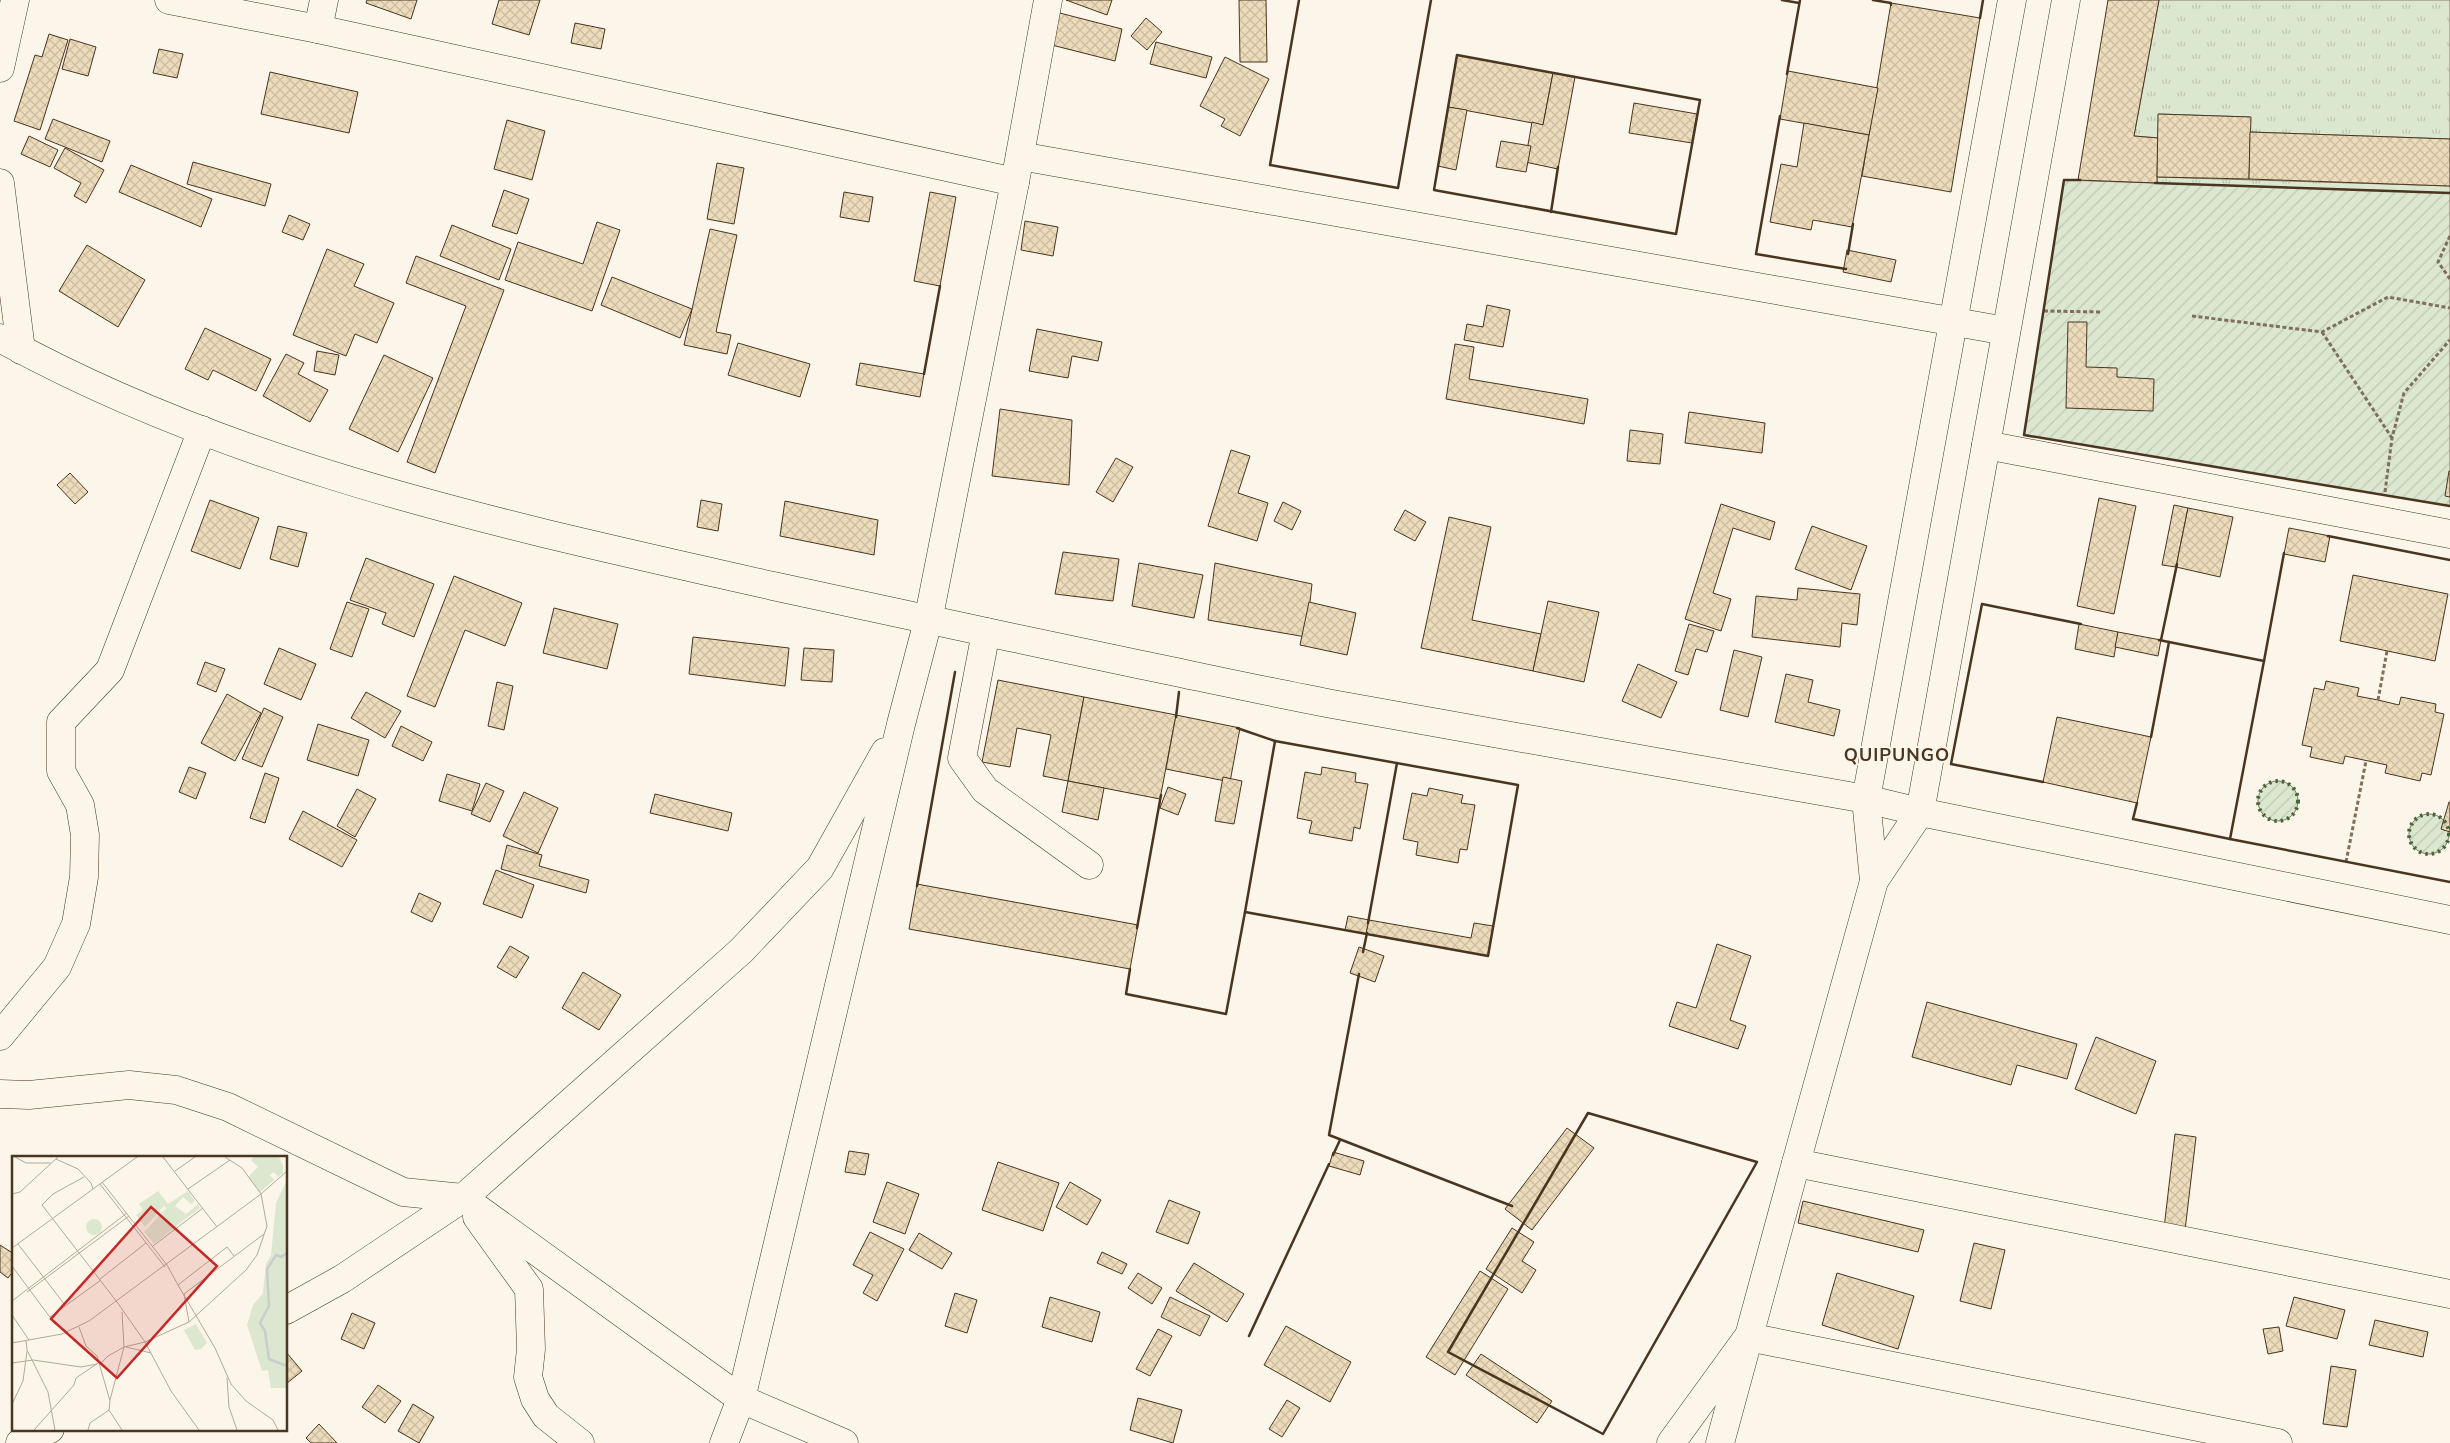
<svg xmlns="http://www.w3.org/2000/svg" width="2450" height="1443" viewBox="0 0 2450 1443" font-family="'Nunito Sans',sans-serif">
<style>
.grass{fill:url(#grass-tufts);stroke:#887966}
.garden{fill:url(#garden-furrows);stroke:#887966}
.building{fill:url(#building-cross-hatch);stroke:#4a3520}
.lines{fill:none;stroke-linecap:round;stroke-linejoin:round}
.minor-casing{stroke:#4a3520;stroke-width:29}
.major-casing{stroke:#4a3520;stroke-width:29}
.path{stroke:#7f6f5c;stroke-width:3;stroke-dasharray:4 2.5;stroke-linecap:butt}
.minor{stroke:#fbf6e9;stroke-width:28}
.major{stroke:#fbf6e9;stroke-width:28}
.hedge{stroke:#436837;stroke-width:4;stroke-dasharray:2.5 4;stroke-linecap:butt}
.wall{stroke:#4a3520;stroke-width:2.5}
.labels{text-anchor:middle;dominant-baseline:central;stroke-width:4;stroke-linejoin:round;paint-order:stroke}
.district-label{font-size:18px;font-weight:bold;letter-spacing:1px;fill:#4a3520;stroke:#fbf6e9}
.inset-river{fill:none;stroke:#c9cecd;stroke-width:2.5}
.inset-road{fill:none;stroke:#b4a999;stroke-width:1}
.view{fill:#c62828;fill-opacity:0.15;stroke:#c62828;stroke-width:2.5}
.inset-edge{fill:none;stroke:#4a3520;stroke-width:2.5}
</style>
<defs>
<pattern id="grass-tufts" width="24" height="20" patternUnits="userSpaceOnUse" patternTransform="scale(1.25)"><rect width="24" height="20" fill="#dce7d0"/><path d="M3 7l-1-3M5 7V3M7 7l1-3M15 17l-1-3M17 17v-4M19 17l1-3" fill="none" stroke="#bec7b2"/></pattern>
<pattern id="garden-furrows" width="10" height="10" patternUnits="userSpaceOnUse" patternTransform="scale(1.25)"><rect width="10" height="10" fill="#dce7d0"/><path d="M-1 1l2-2M0 10L10 0M9 11l2-2" fill="none" stroke="#bec7b2"/></pattern>
<pattern id="building-cross-hatch" width="8" height="8" patternUnits="userSpaceOnUse" patternTransform="scale(1.25)"><rect width="8" height="8" fill="#ecdcbc"/><path d="M0 0l8 8M0 8l8-8" fill="none" stroke="#ccbda1"/></pattern>
</defs>
<rect width="100%" height="100%" fill="#fbf6e9"/>
<g class="grass">
<polygon points="2159,0 2450,0 2450,139 2250,132 2250,117 2159,114 2158,138 2134,136"/>
<polygon points="2157,177 2450,186 2450,193 2157,183"/>
</g>
<g class="garden">
<polygon points="2064,180 2450,193 2450,506 2024,435"/>
<circle cx="2278" cy="801" r="20"/>
<circle cx="2429" cy="834" r="20"/>
</g>
<g class="building">
<polygon points="367,0 417,0 411,19 366,3"/>
<polygon points="499,0 540,0 529,35 492,24"/>
<polygon points="1066,0 1112,0 1107,15"/>
<polygon points="1239,0 1266,0 1267,62 1240,62"/>
<polygon points="2108,0 2159,0 2134,136 2158,138 2157,183 2078,180"/>
<polygon points="1891,3 1980,18 1951,192 1862,176"/>
<polygon points="1044,9 1122,29 1115,61 1036,41"/>
<polygon points="1146,18 1162,32 1147,50 1131,36"/>
<polygon points="575,23 605,29 601,49 571,43"/>
<polygon points="49,34 68,40 40,130 14,121 35,55 42,57"/>
<polygon points="70,39 96,47 88,76 62,69"/>
<polygon points="1156,42 1212,57 1206,78 1150,64"/>
<polygon points="159,49 183,54 177,78 153,73"/>
<polygon points="1457,55 1553,73 1543,125 1448,107"/>
<polygon points="1225,57 1269,79 1240,136 1221,126 1225,119 1200,106"/>
<polygon points="1788,71 1878,88 1869,135 1780,119"/>
<polygon points="270,72 358,92 349,133 261,114"/>
<polygon points="1553,73 1575,77 1558,169 1525,162 1532,122 1543,125"/>
<polygon points="1634,103 1697,114 1692,143 1629,133"/>
<polygon points="1448,107 1467,110 1456,170 1438,166"/>
<polygon points="2158,114 2251,117 2249,179 2157,177"/>
<polygon points="53,119 110,141 102,162 45,139"/>
<polygon points="507,120 545,131 532,180 494,169"/>
<polygon points="1804,123 1869,135 1852,227 1813,220 1811,230 1770,222 1781,164 1797,167"/>
<polygon points="2250,132 2450,139 2450,186 2249,179"/>
<polygon points="29,136 58,150 50,167 21,154"/>
<polygon points="1501,141 1531,146 1526,172 1496,167"/>
<polygon points="65,148 104,170 86,203 74,196 81,183 54,168"/>
<polygon points="193,162 271,184 265,206 187,184"/>
<polygon points="717,163 744,168 734,224 707,219"/>
<polygon points="131,165 212,199 201,227 119,192"/>
<polygon points="504,190 529,199 517,234 492,226"/>
<polygon points="844,192 873,197 869,222 840,217"/>
<polygon points="930,192 956,197 940,286 914,281"/>
<polygon points="289,215 310,224 303,240 282,232"/>
<polygon points="1025,221 1058,227 1053,256 1021,250"/>
<polygon points="597,222 620,230 592,311 505,280 518,242 583,264"/>
<polygon points="452,225 511,249 499,280 440,256"/>
<polygon points="710,229 737,235 716,332 731,335 727,354 684,345"/>
<polygon points="87,245 145,280 118,327 59,291"/>
<polygon points="327,249 364,264 354,286 394,303 377,343 355,334 346,356 293,335"/>
<polygon points="1847,250 1896,260 1891,282 1843,272"/>
<polygon points="416,256 504,290 435,473 407,462 466,306 406,283"/>
<polygon points="612,277 692,309 680,338 601,305"/>
<polygon points="1487,305 1510,310 1503,347 1464,340 1467,324 1483,327"/>
<polygon points="2068,322 2087,322 2086,367 2117,368 2117,377 2154,379 2153,411 2066,408"/>
<polygon points="205,328 271,359 256,391 213,370 208,380 185,369"/>
<polygon points="1037,329 1102,342 1098,361 1072,356 1068,378 1029,371"/>
<polygon points="738,343 810,364 800,397 728,375"/>
<polygon points="1455,344 1474,347 1469,379 1588,399 1584,424 1446,399"/>
<polygon points="317,351 339,355 335,375 314,371"/>
<polygon points="286,354 304,363 298,374 328,390 310,422 263,396"/>
<polygon points="384,355 433,378 398,452 349,429"/>
<polygon points="860,363 924,374 920,397 856,385"/>
<polygon points="1000,409 1072,420 1069,485 992,476"/>
<polygon points="1689,412 1765,423 1762,453 1685,443"/>
<polygon points="1630,430 1663,434 1660,464 1627,461"/>
<polygon points="1231,450 1250,456 1238,493 1268,503 1257,541 1208,526"/>
<polygon points="1116,458 1133,467 1113,502 1096,492"/>
<polygon points="2449,471 2450,471 2450,497 2445,496"/>
<polygon points="70,473 88,492 75,504 57,485"/>
<polygon points="2099,498 2136,506 2114,614 2077,606"/>
<polygon points="210,500 259,518 240,569 191,551"/>
<polygon points="701,500 722,504 718,531 697,527"/>
<polygon points="785,501 878,520 874,555 780,536"/>
<polygon points="1283,502 1301,511 1292,530 1274,521"/>
<polygon points="1721,504 1775,522 1770,540 1733,528 1713,593 1731,599 1721,631 1685,619"/>
<polygon points="2174,505 2188,508 2176,567 2162,565"/>
<polygon points="2188,508 2233,517 2220,577 2176,567"/>
<polygon points="1405,510 1426,522 1415,541 1394,530"/>
<polygon points="1449,517 1491,527 1472,620 1541,634 1533,671 1421,648"/>
<polygon points="278,526 307,533 298,567 270,559"/>
<polygon points="1812,526 1867,546 1851,590 1795,569"/>
<polygon points="2289,528 2330,536 2325,562 2284,554"/>
<polygon points="1063,552 1119,559 1113,601 1055,594"/>
<polygon points="366,558 434,584 414,637 382,624 386,613 350,600"/>
<polygon points="1139,563 1203,575 1194,618 1132,606"/>
<polygon points="1215,563 1312,584 1306,637 1208,620"/>
<polygon points="2353,575 2448,594 2435,661 2340,641"/>
<polygon points="454,576 522,603 505,646 465,630 435,707 407,696"/>
<polygon points="1798,588 1860,594 1857,625 1842,623 1840,647 1752,637 1756,596 1797,600"/>
<polygon points="1548,601 1599,612 1584,682 1533,671"/>
<polygon points="347,602 369,609 352,657 330,649"/>
<polygon points="1309,602 1356,613 1347,655 1300,645"/>
<polygon points="554,608 618,624 607,669 543,653"/>
<polygon points="1689,624 1714,631 1707,652 1696,649 1688,675 1675,671"/>
<polygon points="2079,624 2118,632 2114,657 2075,649"/>
<polygon points="2118,632 2161,640 2158,656 2115,647"/>
<polygon points="693,637 789,648 785,686 689,674"/>
<polygon points="279,648 316,664 301,700 264,684"/>
<polygon points="804,648 834,650 832,682 801,680"/>
<polygon points="1734,650 1762,657 1748,717 1720,710"/>
<polygon points="205,662 225,669 216,692 197,684"/>
<polygon points="1638,664 1677,682 1661,718 1622,701"/>
<polygon points="1786,674 1813,680 1808,702 1840,710 1834,736 1775,722"/>
<polygon points="998,680 1084,697 1068,781 1043,776 1051,735 1017,728 1010,767 982,762"/>
<polygon points="2326,681 2359,688 2357,696 2378,700 2399,705 2401,697 2436,704 2435,712 2444,714 2431,775 2422,773 2420,781 2385,773 2387,765 2345,756 2343,764 2310,757 2312,747 2302,745 2314,688 2324,690"/>
<polygon points="497,682 513,686 504,730 488,726"/>
<polygon points="366,692 401,711 385,738 351,718"/>
<polygon points="227,694 261,713 235,761 201,743"/>
<polygon points="1084,697 1176,715 1160,799 1068,781"/>
<polygon points="264,708 283,717 262,767 242,759"/>
<polygon points="1176,715 1240,728 1230,782 1166,769"/>
<polygon points="2057,717 2151,737 2137,803 2043,782"/>
<polygon points="318,724 369,740 358,776 307,760"/>
<polygon points="401,726 432,742 423,761 392,746"/>
<polygon points="189,767 206,773 196,799 179,792"/>
<polygon points="1322,767 1356,773 1355,782 1368,784 1360,829 1354,827 1352,841 1309,833 1312,821 1297,818 1305,772 1321,775"/>
<polygon points="265,773 279,778 265,823 250,818"/>
<polygon points="447,774 480,784 472,811 439,801"/>
<polygon points="1223,777 1242,781 1234,824 1215,821"/>
<polygon points="1068,781 1104,788 1098,820 1062,812"/>
<polygon points="486,783 504,791 490,822 471,814"/>
<polygon points="1168,787 1186,794 1178,815 1160,808"/>
<polygon points="1429,788 1463,795 1461,803 1475,805 1467,850 1460,849 1458,863 1416,855 1418,842 1403,839 1412,793 1427,796"/>
<polygon points="357,789 376,799 355,837 337,826"/>
<polygon points="524,792 558,808 538,853 503,836"/>
<polygon points="655,794 732,813 728,831 650,813"/>
<polygon points="2449,802 2450,802 2450,832 2441,829"/>
<polygon points="303,811 357,840 342,867 289,839"/>
<polygon points="507,845 542,855 539,866 589,880 586,893 501,869"/>
<polygon points="496,870 534,885 522,918 483,904"/>
<polygon points="917,884 1138,925 1130,969 909,929"/>
<polygon points="419,893 441,903 432,922 411,912"/>
<polygon points="1348,916 1369,920 1366,934 1345,930"/>
<polygon points="1369,920 1471,938 1474,923 1493,926 1488,956 1366,934"/>
<polygon points="1717,944 1751,956 1730,1020 1746,1026 1738,1049 1669,1026 1677,1002 1696,1008"/>
<polygon points="510,946 529,957 516,978 497,967"/>
<polygon points="1359,947 1384,956 1375,982 1350,973"/>
<polygon points="583,972 621,995 599,1030 562,1008"/>
<polygon points="1927,1002 2077,1044 2067,1079 2017,1065 2011,1085 1912,1057"/>
<polygon points="2096,1037 2156,1061 2136,1114 2075,1089"/>
<polygon points="1567,1128 1594,1148 1532,1230 1505,1209"/>
<polygon points="2175,1134 2196,1137 2184,1239 2163,1237"/>
<polygon points="849,1151 869,1154 865,1175 845,1172"/>
<polygon points="1333,1152 1364,1161 1360,1175 1329,1166"/>
<polygon points="998,1162 1059,1183 1043,1231 982,1210"/>
<polygon points="887,1182 919,1194 905,1234 873,1222"/>
<polygon points="1070,1182 1101,1200 1087,1225 1056,1207"/>
<polygon points="1169,1200 1200,1212 1188,1244 1156,1232"/>
<polygon points="1803,1201 1924,1230 1918,1252 1798,1223"/>
<polygon points="1512,1228 1534,1242 1522,1261 1536,1270 1522,1293 1486,1269"/>
<polygon points="870,1232 904,1249 877,1301 863,1293 873,1275 853,1265"/>
<polygon points="919,1233 952,1253 942,1269 909,1250"/>
<polygon points="1974,1243 2005,1250 1991,1309 1960,1301"/>
<polygon points="0,1245 14,1254 14,1270 8,1278 0,1272"/>
<polygon points="1102,1252 1127,1264 1122,1274 1097,1263"/>
<polygon points="1194,1263 1244,1294 1227,1322 1176,1291"/>
<polygon points="1480,1271 1508,1289 1455,1375 1426,1357"/>
<polygon points="1138,1273 1162,1288 1152,1304 1128,1288"/>
<polygon points="1837,1273 1914,1296 1898,1349 1822,1325"/>
<polygon points="955,1293 977,1300 967,1333 945,1326"/>
<polygon points="1050,1297 1100,1312 1092,1342 1042,1327"/>
<polygon points="1170,1297 1210,1316 1200,1336 1161,1317"/>
<polygon points="2294,1297 2345,1310 2337,1339 2286,1326"/>
<polygon points="352,1313 375,1323 364,1349 341,1339"/>
<polygon points="2375,1320 2428,1332 2423,1357 2369,1345"/>
<polygon points="1286,1326 1351,1362 1330,1402 1264,1365"/>
<polygon points="2279,1327 2283,1351 2268,1354 2263,1329"/>
<polygon points="1158,1329 1172,1336 1150,1376 1136,1369"/>
<polygon points="286,1352 302,1371 286,1384"/>
<polygon points="1481,1354 1552,1401 1537,1423 1466,1375"/>
<polygon points="2331,1366 2356,1370 2347,1427 2323,1424"/>
<polygon points="378,1385 401,1401 385,1423 362,1407"/>
<polygon points="1138,1398 1182,1410 1173,1443 1130,1430"/>
<polygon points="1287,1400 1300,1408 1282,1437 1269,1429"/>
<polygon points="413,1404 434,1417 419,1443 398,1431"/>
<polygon points="319,1424 337,1443 311,1443 306,1438"/>
</g>
<g class="lines">
<g class="minor-casing">
<g id="minor">
<polyline points="169,0 318,29 1015,182"/>
<polyline points="2066,0 1920,812 1874,881 1796,1163 2450,1294"/>
<polyline points="318,29 324,0"/>
<polyline points="0,68 15,0"/>
<polyline points="1020,156 2006,331"/>
<polyline points="0,183 21,350"/>
<polyline points="1986,445 2450,534"/>
<polyline points="986,632 962,758 985,790 1089,865"/>
<polyline points="1874,881 1866,799 2012,0"/>
<polyline points="0,1036 57,967 76,924 84,877 85,835 80,805 61,771 61,722 110,670 202,430"/>
<polyline points="0,1094 29,1095 129,1085 176,1090 228,1107 403,1192 463,1198 741,1399 844,1443"/>
<polyline points="477,1217 529,1289 531,1349 528,1377 535,1399 546,1416 580,1443"/>
<polyline points="286,1310 342,1279 463,1198 741,951 820,868 885,752"/>
<polyline points="20,1443 50,1429"/>
<polyline points="724,1443 741,1399 901,724 928,621 1015,182 1048,0"/>
<polyline points="1671,1443 1748,1337 2278,1443"/>
<polyline points="1720,1443 1796,1163"/>
</g>
</g>
<g class="major-casing">
<path id="major" d="M0,338C239,470 509,526 773,586C895,613 1019,639 1142,665C1205,678 1269,692 1332,704C1510,737 1688,767 1866,799L1920,812L2450,920"/>
</g>
<g class="path">
<polyline points="2450,236 2438,262 2450,279"/>
<polyline points="2044,311 2101,312"/>
<polyline points="2192,316 2322,332 2388,297 2450,308"/>
<polyline points="2322,332 2392,438"/>
<polyline points="2385,492 2392,438 2404,393 2450,340"/>
<polyline points="2378,700 2387,651"/>
<polyline points="2346,862 2366,761"/>
</g>
<use href="#minor" class="minor"/>
<use href="#major" class="major"/>
<g class="hedge">
<circle cx="2278" cy="801" r="20"/>
<circle cx="2429" cy="834" r="20"/>
</g>
<g class="wall">
<polyline points="1299,0 1270,165 1398,188 1431,0"/>
<polyline points="1782,0 1799,3"/>
<polyline points="1873,0 1891,3 1891,5"/>
<polyline points="1980,18 1983,0"/>
<polygon points="1457,55 1700,100 1676,234 1434,190"/>
<polyline points="1787,74 1800,0"/>
<polyline points="1780,116 1756,254 1846,269"/>
<polyline points="2080,180 2064,180 2024,435 2450,506"/>
<polyline points="2155,183 2450,193"/>
<polyline points="1551,212 1558,167"/>
<polyline points="1848,254 1853,224"/>
<polyline points="924,374 940,286"/>
<polyline points="2328,536 2450,560"/>
<polyline points="2161,640 2177,564"/>
<polyline points="2264,661 2284,553"/>
<polyline points="1176,717 1179,692"/>
<polyline points="1237,728 1275,741"/>
<polyline points="2151,737 2169,642"/>
<polygon points="1275,741 1518,785 1488,956 1245,912"/>
<polyline points="2043,782 1951,764 1982,604 2081,624"/>
<polyline points="2137,803 2133,819 2230,839 2264,661 2159,640"/>
<polyline points="2230,839 2450,882"/>
<polyline points="917,886 955,672"/>
<polyline points="1368,923 1397,763"/>
<polyline points="1137,928 1161,795"/>
<polyline points="1363,952 1367,933"/>
<polyline points="1130,969 1126,994 1226,1014 1245,912"/>
<polyline points="1359,974 1329,1135 1512,1206"/>
<polygon points="1588,1113 1757,1162 1603,1434 1448,1352"/>
<polyline points="1333,1155 1340,1140"/>
<polyline points="1249,1336 1329,1164"/>
</g>
</g>
<g class="labels">
<g class="district-label">
<text x="1897" y="755">QUIPUNGO</text>
</g>
</g>
<g transform="translate(12 1156)">
<rect width="275" height="275" fill="#fbf6e9"/>
<path d="M242,1H267L271,10V17L266,21L262,16L258,19L262,24L248,36L236,21L246,11L239,4ZM146,35L156,48L176,35L183,45L179,48L171,41L163,50L174,58L186,48L188,52L172,64L159,48L136,72L154,52L152,50L133,71L124,59L131,54L127,48ZM74 71a8 8 0 1 1 16 0a8 8 0 1 1-16 0Z" fill="#dce7d0"/>
<path d="M275,23V232H259L256,214L250,215L235,169L241,149L251,137L254,108L259,99L264,47Z" fill="#dce7d0"/>
<path d="M184,168L195,187L189,193L183,194L172,174Z" fill="#dce7d0"/>
<path d="M159,48L172,64L142,88L132,76Z" fill="#dce7d0"/>
<path class="inset-river" d="M275,97L269,101L264,99L255,113L257,150L248,167L253,175L257,203L275,210"/>
<path class="inset-road" d="M3,1L14,7H38M151,1L205,71M44,3L66,13L79,27L81,33M163,15L183,1M72,21L41,38L30,49L105,146L133,186L159,235L187,274M90,26L155,109L166,129L215,91L222,100M88,28L153,111M176,33L218,4M0,38L8,36L46,1M6,88L53,149M141,90L191,52M0,92L125,1M0,110L43,168L54,175M88,123L134,87M166,129L203,192L219,228L234,245L261,264L266,274M15,136L117,60M0,145L115,57M0,159L17,184M38,161L89,124M177,166L172,138L252,78M67,171L74,190L85,200L98,245L97,254L78,267L76,274M14,185L15,194L36,236L43,274M0,187L50,178L77,165L249,38L275,15M114,191L139,197M0,207L21,204L69,211L85,208M87,209L96,200L112,191L133,186L177,166L234,114L245,99L255,70L249,38L230,12L213,1M215,222L217,251L225,274M98,244L112,191L110,156M0,248L11,225L15,195M97,254L110,274M22,274L62,229L64,222L86,207"/>
<path class="view" d="M139,51L205,110L105,222L39,163Z"/>
<rect width="275" height="275" class="inset-edge"/>
</g>
</svg>
